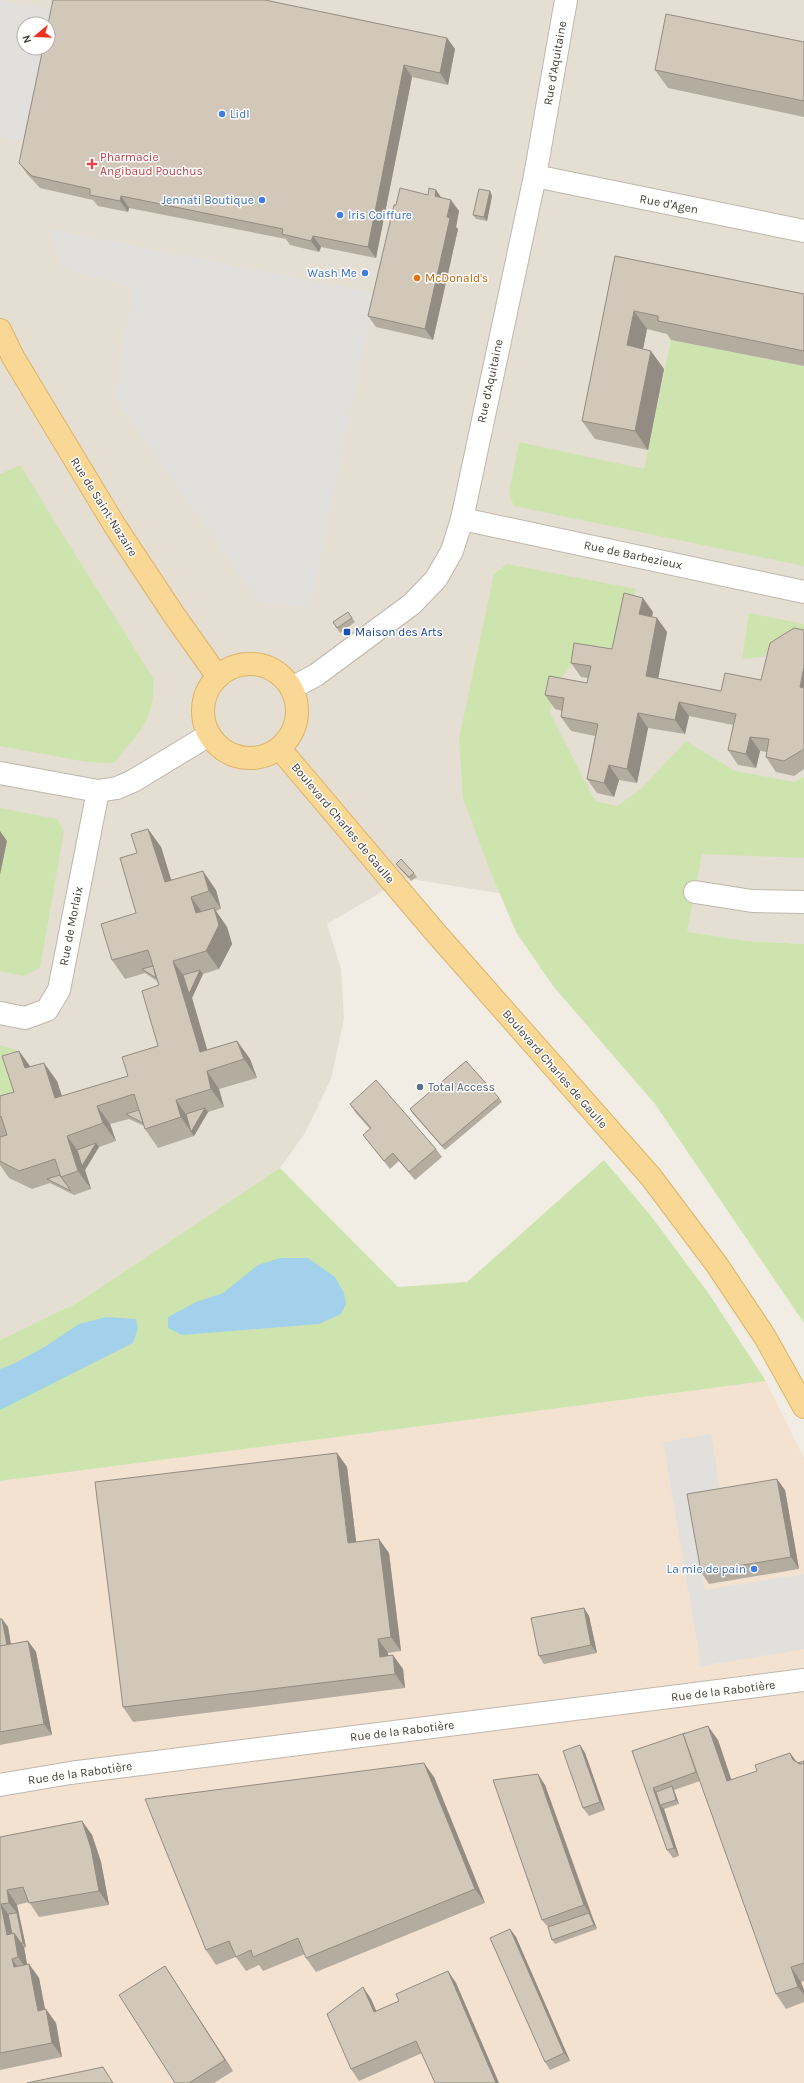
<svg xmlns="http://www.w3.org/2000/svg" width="804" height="2083" viewBox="0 0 804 2083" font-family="Karla,sans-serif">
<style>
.residential{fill:#e5ded3;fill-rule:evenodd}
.commercial{fill:#f3e2d0}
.green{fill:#cee4af}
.parking{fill:#e2e0dd;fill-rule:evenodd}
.water{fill:#a3d1ec}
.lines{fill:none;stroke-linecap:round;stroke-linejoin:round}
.minor-casing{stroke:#bfb7ab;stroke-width:24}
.major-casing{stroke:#ddb467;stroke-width:24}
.minor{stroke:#fff;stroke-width:22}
.major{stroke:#f9d896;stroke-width:22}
.wall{fill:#b5aca0}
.shaded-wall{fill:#938c82}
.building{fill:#d2c8ba;stroke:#938c82}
.shop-dot{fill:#3f7fe0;stroke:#fff;stroke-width:1.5}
.health-dot{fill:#e0444e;stroke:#fff;stroke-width:1.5}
.food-dot{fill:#e8710a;stroke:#fff;stroke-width:1.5}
.transit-dot{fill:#1a4fb4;stroke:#fff;stroke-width:1.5}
.service-dot{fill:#5c6f8a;stroke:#fff;stroke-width:1.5}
.labels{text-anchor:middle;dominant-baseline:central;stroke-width:3;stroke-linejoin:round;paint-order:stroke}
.street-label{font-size:12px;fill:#433d35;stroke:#fff}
.shop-label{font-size:12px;fill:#366cbe;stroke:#fff;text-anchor:end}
.health-label{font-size:12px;fill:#be3a42;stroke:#fff;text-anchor:start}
.food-label{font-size:12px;fill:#c56008;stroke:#fff;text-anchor:start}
.transit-label{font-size:12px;fill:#164399;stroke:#fff;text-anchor:start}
.service-label{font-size:12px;fill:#4e5e75;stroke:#fff;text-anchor:start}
</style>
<rect width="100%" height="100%" fill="#f1ede4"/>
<path class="residential" d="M0,0H804V944L747,941L687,933L616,912L405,878L327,924L341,969L344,1019L331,1079L305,1133L280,1168L77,1303L0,1340ZM24,24H48V48H24Z"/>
<polygon class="commercial" points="766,1381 804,1458 804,2083 0,2083 0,1481"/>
<g class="green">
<polygon points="671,340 804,366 804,566 514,506 509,493 519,442 644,469"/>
<path d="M20,465L63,535L153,678C156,720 138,733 114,763L87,762L0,746V474Z"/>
<polygon points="507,564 636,589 623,641 600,653 583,649 554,688 550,713 595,801 617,806 641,789 686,741 735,771 795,782 804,777 804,858 702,854 687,932 747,941 804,944 804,1323 655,1104 553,986 516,932 489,868 463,798 459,739 494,574"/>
<polygon points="749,613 804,624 804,635 777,655 742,659"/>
<polygon points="0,808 57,819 64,831 40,968 23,976 0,971"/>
<polygon points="0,1045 17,1050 15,1074 20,1090 0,1118"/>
<polygon points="604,1160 651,1216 709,1294 766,1381 0,1481 0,1340 77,1303 280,1168 398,1287 467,1282"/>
</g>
<g class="parking">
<path d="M0,0L61,11L34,143L0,137ZM24,24H48V48H24Z"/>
<polygon points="49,229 375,293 310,608 259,602 116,399 133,287 63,269"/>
<polygon points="711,1434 721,1494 690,1500 705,1590 804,1574 804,1649 701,1666 663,1442"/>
</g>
<g class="water">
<polygon points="280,1258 308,1258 335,1277 344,1293 346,1304 341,1314 319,1324 182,1335 168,1328 168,1317 196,1302 223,1293 258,1265"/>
<polygon points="106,1317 136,1319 138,1328 133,1343 0,1410 0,1369 13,1364 46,1346 79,1324"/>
</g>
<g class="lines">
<g class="minor-casing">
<g id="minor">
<polyline points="535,176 804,231"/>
<polyline points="462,519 804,592"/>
<polyline points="292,688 316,675 412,604 436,579 452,551 462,519 535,176 566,0"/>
<polyline points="0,773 98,791 117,788 133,781 209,735"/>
<polyline points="695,892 752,901 804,902"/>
<polyline points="0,1013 25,1018 47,1010 59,990 98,791"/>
<polyline points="0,1785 70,1773 804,1680"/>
</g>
</g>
<g class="major-casing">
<g id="major">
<polyline points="0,330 13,357 115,526 174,615 218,677"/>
<circle cx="250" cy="711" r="47"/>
<polyline points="280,749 435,932 651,1177 717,1265 765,1337 804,1407"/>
</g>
</g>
<use href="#minor" class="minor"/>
<use href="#major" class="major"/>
</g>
<g class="wall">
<polygon points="447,38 455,49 448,85 412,77 376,258 321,247 319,252 290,245 286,239 129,208 128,212 98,206 93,200 40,188 27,174 19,163"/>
<polygon points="804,42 804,117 668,88 655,70"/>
<polygon points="436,190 441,197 459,211 456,227 458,229 433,340 376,327 368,316 396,205 428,195"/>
<polygon points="492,196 487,221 476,219 473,215"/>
<polygon points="615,256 804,294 804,366 671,340 667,334 647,329 643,349 664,369 648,450 595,439 582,421"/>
<polygon points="348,612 355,622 340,633 333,622"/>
<polygon points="653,612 652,617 657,618 667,632 658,678 721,691 761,680 804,630 804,769 794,776 776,772 766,757 767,752 760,751 756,768 738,765 728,750 733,725 689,716 685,734 648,728 637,783 619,780 614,797 597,793 587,779 595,736 571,731 561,717 562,711 555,709 545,695 587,683 588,678 581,677 571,663 612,649"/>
<polygon points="148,829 161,847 171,879 216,890 221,909 216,911 227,927 232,944 219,969 203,974 192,998 207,1050 237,1041 250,1059 257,1078 219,1089 224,1107 208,1112 194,1136 158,1148 145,1129 144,1126 129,1119 110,1124 116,1141 99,1147 85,1170 91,1189 74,1195 50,1183 32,1189 9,1178 0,1165 0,1096 14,1092 19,1051 30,1066 57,1081 62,1096 128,1076 158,1046 159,985 157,981 145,973 125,979 112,960 136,913 137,853"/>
<polygon points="396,864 414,873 417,877 411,881 399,868"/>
<polygon points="499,1098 502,1102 445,1150 413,1114 410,1109"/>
<polygon points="350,1104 436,1149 442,1157 415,1180 399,1161 390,1169 363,1135 370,1129 355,1112"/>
<polygon points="337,1453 347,1467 356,1542 389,1553 401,1651 388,1653 388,1656 403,1669 405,1688 133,1722 123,1707"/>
<polygon points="785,1490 799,1569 709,1584 701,1572"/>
<polygon points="584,1608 589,1616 597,1653 544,1664 539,1656"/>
<polygon points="0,1619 2,1619 8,1627 11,1644 28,1641 36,1652 52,1735 0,1745"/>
<polygon points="718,1740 731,1780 757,1771 790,1753 797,1762 798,1763 804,1761 804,1981 801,1982 804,1990 804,2002 786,2009 776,1994 700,1781 674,1790 679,1804 664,1809 679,1856 673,1858 667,1850 632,1751"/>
<polygon points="580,1745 585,1753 605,1810 589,1816 583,1808"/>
<polygon points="434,1777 485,1903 316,1972 306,1958 305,1954 263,1971 259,1965 246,1971 236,1957 216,1965 206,1950"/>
<polygon points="545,1785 597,1929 555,1944 552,1940 548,1927 542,1920"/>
<polygon points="82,1821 92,1835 101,1862 109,1905 39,1917 29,1902 17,1905 26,1947 24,1948 27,1964 29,1964 39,1978 45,2009 56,2023 62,2057 0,2070 0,1837"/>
<polygon points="510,1929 516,1937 570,2061 550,2070 545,2062"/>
<polygon points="165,1966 172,1977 233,2071 214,2083 175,2083"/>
<polygon points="448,1971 456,1983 499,2083 435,2083 422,2053 359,2081 351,2069 363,1987 371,1999 376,2011 399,2001"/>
</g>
<g class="shaded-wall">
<polygon points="447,38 455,49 448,85 440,73"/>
<polygon points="404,65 412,77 376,258 368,247"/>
<polygon points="436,190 444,202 435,196"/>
<polygon points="490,191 492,196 487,221 484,217"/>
<polygon points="121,196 129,208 128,212 120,201"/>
<polygon points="451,200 459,211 456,227 458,229 433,340 425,329"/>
<polygon points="313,236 321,247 319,252 311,241"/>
<polygon points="634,311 647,329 640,364 627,345"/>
<polygon points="651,351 664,369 648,450 635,431"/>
<polygon points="643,598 653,612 649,628 639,614"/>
<polygon points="657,618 667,632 656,690 646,676"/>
<polygon points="804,667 804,693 800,687"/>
<polygon points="679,702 689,716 685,734 675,720"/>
<polygon points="638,713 648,728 637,783 627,769"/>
<polygon points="750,737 760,751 756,768 746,754"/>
<polygon points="609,765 619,780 614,797 604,783"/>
<polygon points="148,829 161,847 176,896 165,882"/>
<polygon points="0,831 7,841 0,875"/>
<polygon points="203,871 216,890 221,909 209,891"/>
<polygon points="191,897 204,915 196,913"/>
<polygon points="214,908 227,927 232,944 219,969 206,951"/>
<polygon points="173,961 186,979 200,970 203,974 192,998 212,1066 200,1052"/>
<polygon points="237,1041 250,1059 257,1078 244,1059"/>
<polygon points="19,1051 32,1069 25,1068"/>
<polygon points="44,1063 57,1081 67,1112 55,1098"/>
<polygon points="207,1071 219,1089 224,1107 211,1089"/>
<polygon points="176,1100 189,1119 205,1108 208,1112 194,1136 181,1117"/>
<polygon points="97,1106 110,1124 116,1141 103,1123"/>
<polygon points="67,1136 80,1154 96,1143 99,1147 85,1170 91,1189 78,1171"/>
<polygon points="337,1453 347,1467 358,1557 348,1543"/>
<polygon points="777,1479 785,1490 799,1569 791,1557"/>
<polygon points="379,1539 389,1553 401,1651 391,1637"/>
<polygon points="584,1608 589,1616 597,1653 591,1645"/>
<polygon points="2,1619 8,1627 13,1657 8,1649"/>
<polygon points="378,1639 388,1653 390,1671 380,1657"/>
<polygon points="28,1641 36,1652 52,1735 44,1724"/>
<polygon points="393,1655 403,1669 405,1688 395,1674"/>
<polygon points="708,1726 718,1740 737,1796 727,1781"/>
<polygon points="580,1745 585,1753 605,1810 600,1802"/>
<polygon points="790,1753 800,1767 793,1760"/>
<polygon points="424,1763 434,1777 485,1903 475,1889"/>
<polygon points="538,1774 545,1785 592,1917 584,1905"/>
<polygon points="672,1786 674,1790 679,1804 676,1800"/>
<polygon points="653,1788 659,1796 660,1805 664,1809 679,1856 674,1848"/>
<polygon points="82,1821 92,1835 101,1862 109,1905 99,1891"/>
<polygon points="7,1890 17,1905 26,1947 23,1943 17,1913 9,1903"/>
<polygon points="1,1904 11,1918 14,1934 24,1947 30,1980 26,1968 18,1957 7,1935"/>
<polygon points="589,1913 592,1917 597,1929 594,1925"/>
<polygon points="510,1929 516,1937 570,2061 564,2053"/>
<polygon points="12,1959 22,1973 14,1967"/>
<polygon points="29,1964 39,1978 48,2025 38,2011"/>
<polygon points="165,1966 172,1977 233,2071 225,2060"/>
<polygon points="791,1967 801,1982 804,1990 804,1995 798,1987"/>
<polygon points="448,1971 456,1983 499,2083 496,2083"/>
<polygon points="363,1987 371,1999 382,2024 374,2012"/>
<polygon points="46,2009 56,2023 62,2057 52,2043"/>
</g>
<g class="building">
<polygon points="53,0 265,0 447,38 440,73 404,65 368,247 313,236 311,241 282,234 283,229 121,196 120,201 90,195 90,189 32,176 19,163 43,48 48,48 48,24"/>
<polygon points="666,14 804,42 804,101 655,70"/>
<polygon points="400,188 428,195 429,188 436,190 435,196 451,200 447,217 450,218 425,329 368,316 394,205 396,205"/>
<polygon points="479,189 490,191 484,217 473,215"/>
<polygon points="615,256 804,294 804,351 658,321 658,316 634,311 627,345 651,351 635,431 582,421"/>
<polygon points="624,593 643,598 639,614 657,618 646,676 721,691 725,673 761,680 770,643 794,628 804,630 804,667 800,687 804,688 804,749 784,761 766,757 769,739 750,737 746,754 728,750 736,714 679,702 675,720 638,713 627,769 609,765 604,783 587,779 598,724 561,717 564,698 545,695 549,676 587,683 591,666 571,663 574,643 612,649"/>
<polygon points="348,612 352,618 337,628 333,622"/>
<polygon points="148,829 165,882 203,871 209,891 191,897 196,913 214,908 219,925 206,951 173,961 200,1052 237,1041 244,1059 207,1071 211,1089 176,1100 181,1117 145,1129 134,1094 97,1106 103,1123 67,1136 78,1171 61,1177 55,1159 19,1171 0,1161 0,1137 7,1135 1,1116 0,1117 0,1096 14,1092 2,1056 19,1051 25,1068 44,1063 55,1098 128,1076 122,1057 158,1046 142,991 159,985 148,950 112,960 101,924 136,913 120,858 137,853 131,834"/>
<polygon points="401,859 414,873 409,877 396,864"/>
<polygon points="153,966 156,978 142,969"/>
<polygon points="200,970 189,994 183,975"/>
<polygon points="466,1061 499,1098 442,1146 410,1109"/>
<polygon points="376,1080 436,1149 409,1172 393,1153 384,1161 363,1135 371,1128 350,1104"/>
<polygon points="205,1108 191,1132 186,1114"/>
<polygon points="139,1110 143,1123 126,1114"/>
<polygon points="96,1143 82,1166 77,1150"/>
<polygon points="60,1175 61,1177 71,1191 47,1179"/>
<polygon points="337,1453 348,1543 379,1539 391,1637 378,1639 380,1657 393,1655 395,1674 123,1707 95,1482"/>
<polygon points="777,1479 791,1557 701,1572 687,1494"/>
<polygon points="584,1608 591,1645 539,1656 531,1618"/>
<polygon points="0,1619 2,1619 7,1645 0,1646"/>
<polygon points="28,1641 44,1724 0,1732 0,1646"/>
<polygon points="708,1726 727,1781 757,1771 755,1765 790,1753 793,1760 800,1764 803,1763 804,1766 804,1963 791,1967 798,1987 776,1994 683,1734"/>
<polygon points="685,1733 683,1734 696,1772 653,1788 674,1848 667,1850 632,1751"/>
<polygon points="580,1745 600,1802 583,1808 563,1751"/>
<polygon points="804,1761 804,1764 803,1763 800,1764 798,1763"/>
<polygon points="424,1763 475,1889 306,1958 298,1938 253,1957 251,1950 236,1957 229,1941 206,1950 145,1799"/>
<polygon points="538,1774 584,1905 542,1920 493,1780"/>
<polygon points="672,1786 676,1800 660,1805 656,1792"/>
<polygon points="82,1821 91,1848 99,1891 29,1903 23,1887 7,1890 9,1903 1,1904 7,1935 14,1933 18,1957 12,1959 14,1967 29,1964 38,2011 46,2009 52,2043 0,2053 0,1837"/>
<polygon points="17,1913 23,1943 21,1943 14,1933 12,1934 8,1914"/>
<polygon points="589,1913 594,1925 552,1940 548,1927"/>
<polygon points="510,1929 564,2053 545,2062 490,1938"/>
<polygon points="165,1966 225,2060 189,2083 175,2083 119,1995"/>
<polygon points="448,1971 496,2083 435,2083 416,2041 351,2069 327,2014 363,1987 374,2012 399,2001 396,1994"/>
<polygon points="103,2067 113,2083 27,2083"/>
</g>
<g class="shop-dot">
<circle cx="222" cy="114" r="4"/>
<circle cx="262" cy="200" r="4"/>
<circle cx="340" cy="215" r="4"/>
<circle cx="365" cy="273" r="4"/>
<circle cx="754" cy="1569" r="4"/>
</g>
<path class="health-dot" d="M90 158h4v4h4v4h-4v4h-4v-4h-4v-4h4z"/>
<circle class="food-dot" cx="417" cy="278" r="4"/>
<rect class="transit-dot" x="343" y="628" width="8" height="8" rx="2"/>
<circle class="service-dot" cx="420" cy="1087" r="4"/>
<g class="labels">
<g class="street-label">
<text transform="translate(555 63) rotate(-80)">Rue d'Aquitaine</text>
<text transform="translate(669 204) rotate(11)">Rue d'Agen</text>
<text transform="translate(490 381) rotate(-78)">Rue d'Aquitaine</text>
<text transform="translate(104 507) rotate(58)">Rue de Saint-Nazaire</text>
<text transform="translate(633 555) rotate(12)">Rue de Barbezieux</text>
<text transform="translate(343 823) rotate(50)">Boulevard Charles de Gaulle</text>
<text transform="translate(71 926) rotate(-79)">Rue de Morlaix</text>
<text transform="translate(555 1069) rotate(49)">Boulevard Charles de Gaulle</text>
<text transform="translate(723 1691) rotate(-7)">Rue de la Rabotière</text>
<text transform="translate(402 1731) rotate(-7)">Rue de la Rabotière</text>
<text transform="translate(80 1773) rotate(-8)">Rue de la Rabotière</text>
</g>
<g class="shop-label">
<text x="230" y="114" text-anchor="start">Lidl</text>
<text x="254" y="200">Jennati Boutique</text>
<text x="348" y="215" text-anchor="start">Iris Coiffure</text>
<text x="357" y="273">Wash Me</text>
<text x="746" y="1569">La mie de pain</text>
</g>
<g class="health-label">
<text x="100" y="157">Pharmacie<tspan x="100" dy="14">Angibaud Pouchus</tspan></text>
</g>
<g class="food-label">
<text x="425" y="278">McDonald's</text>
</g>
<g class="transit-label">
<text x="355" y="632">Maison des Arts</text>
</g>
<g class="service-label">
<text x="428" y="1087">Total Access</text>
</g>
</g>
<g transform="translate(36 36) rotate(251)"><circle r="19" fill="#ffffff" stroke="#b4b1ae"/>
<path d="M0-3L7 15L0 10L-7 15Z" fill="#ee341e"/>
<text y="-6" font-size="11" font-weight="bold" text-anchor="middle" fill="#433d35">N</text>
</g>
</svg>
